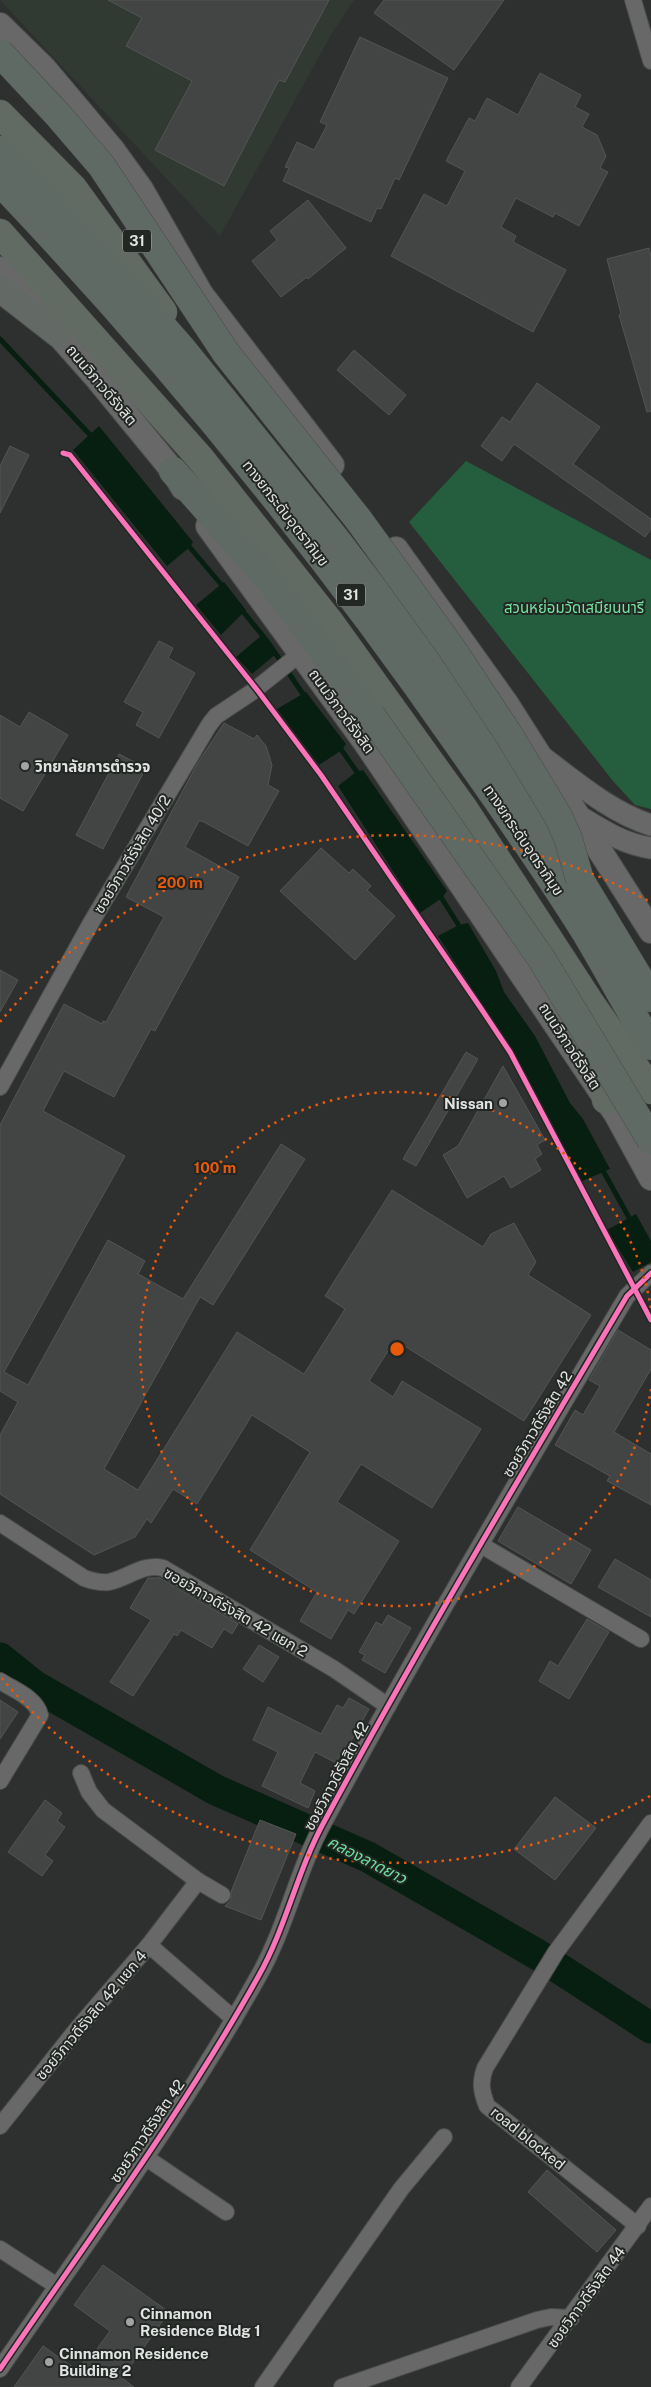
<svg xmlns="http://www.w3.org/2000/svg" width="651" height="2387" viewBox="0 0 651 2387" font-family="'Public Sans','Noto Sans Thai',sans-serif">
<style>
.built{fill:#303a33}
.forest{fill:#245e3e}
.water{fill:#071f11}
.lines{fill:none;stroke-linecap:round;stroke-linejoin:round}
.stream{stroke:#071f11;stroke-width:5}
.river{stroke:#071f11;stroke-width:31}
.building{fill:#434544;stroke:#535554}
.minor-casing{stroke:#4a4d4b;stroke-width:18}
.tertiary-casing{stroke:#4a4d4b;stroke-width:23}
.secondary-casing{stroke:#4a4d4b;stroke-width:26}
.primary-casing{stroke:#4a4d4b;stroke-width:28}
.trunk-casing{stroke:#4a4d4b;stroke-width:29}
.motorway-casing{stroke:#4a4d4b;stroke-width:29}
.minor{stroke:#676867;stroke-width:16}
.tertiary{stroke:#676867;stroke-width:21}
.secondary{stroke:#676867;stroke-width:24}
.primary{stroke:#636965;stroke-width:26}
.trunk{stroke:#626a64;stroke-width:28}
.motorway{stroke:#606a64;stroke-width:28}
.motorway-bridge-casing{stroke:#4a4d4b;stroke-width:29;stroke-linecap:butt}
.motorway-bridge{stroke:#606a64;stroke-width:28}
.cycleway-casing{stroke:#232724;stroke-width:8}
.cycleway{stroke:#fb73b8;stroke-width:5}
.ring{fill:none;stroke:#e8590c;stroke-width:2.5;stroke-dasharray:2.5 5}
.poi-dot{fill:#a2a4a3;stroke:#232724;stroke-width:2}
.labels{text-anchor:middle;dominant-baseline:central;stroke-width:4;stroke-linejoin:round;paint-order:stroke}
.shield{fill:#232724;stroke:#a8aba9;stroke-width:1}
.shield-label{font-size:14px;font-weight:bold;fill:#e1e3e2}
.street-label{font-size:15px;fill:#e1e3e2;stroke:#232724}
.park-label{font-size:15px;fill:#72e5a1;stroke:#232724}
.poi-label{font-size:15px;font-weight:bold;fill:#e1e3e2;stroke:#232724;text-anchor:start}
.water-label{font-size:16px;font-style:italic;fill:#6de09d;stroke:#232724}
.centre{fill:#e8590c;stroke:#232724;stroke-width:2.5}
.ring-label{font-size:15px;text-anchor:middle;font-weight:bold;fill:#e8590c;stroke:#232724;stroke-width:4;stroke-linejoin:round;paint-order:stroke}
</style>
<rect width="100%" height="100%" fill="#2d302e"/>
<polygon class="built" points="0,0 354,0 331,35 220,236"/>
<polygon class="forest" points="466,461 651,560 651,809 635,805 613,781 409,522"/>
<g class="water">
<polygon points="99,426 193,542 190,547 167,566 73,450"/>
<polygon points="224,582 246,610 221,635 196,605"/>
<polygon points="262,635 276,654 252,674 236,657"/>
<polygon points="306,692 346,744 342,750 319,765 277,709"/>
<polygon points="363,770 447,891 442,898 420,913 338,786 356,772"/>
<polygon points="468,923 496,971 504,992 535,1036 570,1103 583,1119 610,1169 580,1182 552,1123 512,1050 438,936 459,925"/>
<polygon points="636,1214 651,1241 651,1262 633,1272 607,1230"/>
</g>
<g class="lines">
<g class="stream">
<polyline points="0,339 93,438"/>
<polyline points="187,544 225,589"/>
<polyline points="241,609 267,641 305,697"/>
<polyline points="338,745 359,775"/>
<polyline points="439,894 461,929"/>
<polyline points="601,1167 632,1223"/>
</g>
<polyline class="river" points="0,1658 35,1686 216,1790 368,1857 540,1956 651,2028"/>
</g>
<g class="building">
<polygon points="108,0 329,0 285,82 279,80 224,186 155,150 192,81 126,46 142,18"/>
<polygon points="384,0 504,0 454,70 374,13"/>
<polygon points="360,37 448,78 399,180 395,178 381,209 377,208 371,222 283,181 289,168 285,167 297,142 314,150 327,125 320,122"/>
<polygon points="540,73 581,95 575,107 589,114 582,127 597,135 606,156 600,168 608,172 579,226 555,213 553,217 516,198 501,227 516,236 513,242 566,270 533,332 391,256 424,194 447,206 465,171 446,161 469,118 475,121 487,98 518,115"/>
<polygon points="308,200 346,248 308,279 307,277 281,297 252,261 277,240 270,231"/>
<polygon points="649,248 651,256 651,411 647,412 619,315 621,314 607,259"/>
<polygon points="354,350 406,395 389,415 337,370"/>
<polygon points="537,383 600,427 573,464 651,519 651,529 645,537 514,444 502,461 481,446 502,417 510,422"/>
<polygon points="10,446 29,455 0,513 0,466"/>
<polygon points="159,641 173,648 168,658 195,673 159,738 136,725 143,712 124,702"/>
<polygon points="29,712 68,735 23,811 0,798 0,715 20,727"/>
<polygon points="224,723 254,739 257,735 266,746 272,765 268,785 279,791 248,846 202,821 199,821 185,847 239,877 155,1031 151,1029 114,1097 64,1071 43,1111 125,1156 4,1372 28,1385 108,1240 145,1261 138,1274 183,1299 281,1144 305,1159 213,1305 200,1297 104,1469 138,1490 237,1332 304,1374 345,1309 325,1296 392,1190 483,1247 491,1234 514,1223 536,1262 528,1275 591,1315 524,1421 395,1340 369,1381 393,1397 402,1381 481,1429 432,1508 361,1464 337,1502 399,1541 354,1614 348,1610 331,1639 300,1621 317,1592 250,1550 310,1452 252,1415 197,1504 173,1489 151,1523 147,1519 135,1537 94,1555 0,1494 0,1435 18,1402 0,1391 0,1125 64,1004 102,1024 103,1021 106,1022 164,917 126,897 197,764"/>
<polygon points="119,754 146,768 103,849 76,835"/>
<polygon points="321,848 349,873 353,869 371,886 367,890 395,916 355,960 280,891"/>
<polygon points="0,970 18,980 0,1012"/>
<polygon points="466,1052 478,1059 416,1166 403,1159"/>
<polygon points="503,1066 545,1140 537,1145 542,1154 535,1159 541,1170 511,1188 504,1176 467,1198 443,1155 458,1146"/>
<polygon points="618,1330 651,1350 651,1369 614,1432 651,1454 651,1505 607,1481 610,1476 555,1445 575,1410 583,1415 600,1386 589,1380"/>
<polygon points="518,1507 591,1550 571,1584 498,1541"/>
<polygon points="615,1559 651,1580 651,1617 598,1587"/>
<polygon points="148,1578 160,1578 238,1624 232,1634 224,1629 212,1648 181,1630 177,1636 174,1634 133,1696 110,1682 151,1620 130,1608"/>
<polygon points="388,1615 411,1628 385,1673 362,1660 365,1655 359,1652 376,1622 382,1625"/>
<polygon points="587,1619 609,1632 569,1699 539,1681 550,1661 558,1666"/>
<polygon points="259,1645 279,1657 263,1682 243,1669"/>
<polygon points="349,1698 369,1709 346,1750 343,1749 336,1763 315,1752 300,1783 315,1791 308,1808 262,1786 278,1752 253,1740 268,1707 321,1734 337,1705 343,1708"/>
<polygon points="0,1700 18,1712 0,1739"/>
<polygon points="555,1797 596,1828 555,1880 514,1849"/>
<polygon points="45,1800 62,1813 57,1821 65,1827 45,1855 53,1861 42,1876 8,1852"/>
<polygon points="260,1820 296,1834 261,1920 225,1906 231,1900 231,1892"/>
<polygon points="547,2170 616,2230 597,2252 528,2192"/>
<polygon points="103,2265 169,2312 122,2378 134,2387 14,2387 43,2346 77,2370 89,2355 91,2357 110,2331 74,2305"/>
</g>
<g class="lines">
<g class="minor-casing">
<g id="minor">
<polyline points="633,0 651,61"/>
<polyline points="0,1087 92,921 209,725 216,716 252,692 301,653"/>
<path d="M0,1523L84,1578C92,1581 100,1583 109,1582C128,1578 143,1563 163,1568L334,1669L388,1706"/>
<polyline points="481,1545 641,1639"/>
<path d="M0,1681C14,1690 36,1698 40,1715L0,1781"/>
<polyline points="81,1773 89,1792 103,1810 198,1881 222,1895"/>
<polyline points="149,1945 198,1881"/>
<polyline points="0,2126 77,2029 149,1945 234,2019"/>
<polyline points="145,2157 226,2212"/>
<path d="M638,2226L487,2106C481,2091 480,2082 485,2068L556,1952L651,1823"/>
<polyline points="0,2249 57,2286"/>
<path d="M0,2369C88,2240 182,2113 258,1977C286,1928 297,1871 324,1822C420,1644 524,1470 627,1296L651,1273"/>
<polyline points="263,2387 401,2189 444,2137"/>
<polyline points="342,2387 537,2320 551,2317 571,2318"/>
<polyline points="519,2387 651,2206"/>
</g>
</g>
<g class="tertiary-casing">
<g id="tertiary">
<path d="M541,756C576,782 610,812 651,825"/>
<path d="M579,816C602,830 623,844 651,848"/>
</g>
</g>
<g class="secondary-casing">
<g id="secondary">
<polyline points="0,25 44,68 112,149 141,189 201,294 332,465"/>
<polyline points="0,269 95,376 173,471 183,488"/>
<polyline points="208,526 365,742 616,1114 651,1178"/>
<polyline points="396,549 506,703 651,931"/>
</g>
</g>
<g class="primary-casing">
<polyline id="primary" points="0,289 59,335"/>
</g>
<g class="trunk-casing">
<g id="trunk">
<polyline points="0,114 73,188 163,312"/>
<polyline points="0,233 200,458 329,621 464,809 589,1001 651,1090"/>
<polyline points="598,1053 606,1100"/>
</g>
</g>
<g class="motorway-casing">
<g id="motorway">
<polyline points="0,150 127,286 183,350 334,537 427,659 580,880 651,998"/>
<path d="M0,182C168,358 322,548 461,748C503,808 547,870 586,933C608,970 629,1009 651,1046"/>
<polyline points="173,471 272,583 371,715"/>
</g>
</g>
<use href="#minor" class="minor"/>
<use href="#tertiary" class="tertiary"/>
<use href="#secondary" class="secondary"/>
<use href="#primary" class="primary"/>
<use href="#trunk" class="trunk"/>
<use href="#motorway" class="motorway"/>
<g class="motorway-bridge-casing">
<g id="motorway-bridge">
<polyline points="0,53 58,115 101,165 226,353 358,519 450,646 509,735 558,816 568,838 580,880"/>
<polyline points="371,715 541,958 651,1140"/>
</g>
</g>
<use href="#motorway-bridge" class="motorway-bridge"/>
<g class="cycleway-casing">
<g id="cycleway">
<polyline points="63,453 70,455 258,691 321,775 480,1007 510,1052 651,1320"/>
<path d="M0,2369C88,2240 182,2113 258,1977C286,1928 297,1871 324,1822C420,1644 524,1470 627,1296L651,1273"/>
</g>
</g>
<use href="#cycleway" class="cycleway"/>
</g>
<g class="ring">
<path d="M651 1389A257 257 0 1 1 651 1309"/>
<path d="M650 1796A514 514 0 0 1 0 1676M0 1022A514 514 0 0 1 650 902"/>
</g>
<g class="poi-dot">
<circle cx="25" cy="766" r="5"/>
<circle cx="503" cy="1103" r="5"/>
<circle cx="130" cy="2322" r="5"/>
<circle cx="49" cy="2362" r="5"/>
</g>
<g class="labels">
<g class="shield">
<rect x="123" y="229.5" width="28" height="23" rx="4"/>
<rect x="337" y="583.5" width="28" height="23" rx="4"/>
</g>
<g class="shield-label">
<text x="137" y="241">31</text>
<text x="351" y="595">31</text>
</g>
<g class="street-label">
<text transform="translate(102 385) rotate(50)">ถนนวิภาวดีรังสิต</text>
<text transform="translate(286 513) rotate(52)">ทางยกระดับอุตราภิมุข</text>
<text transform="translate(342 711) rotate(54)">ถนนวิภาวดีรังสิต</text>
<text transform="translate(524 840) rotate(56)">ทางยกระดับอุตราภิมุข</text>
<text transform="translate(132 854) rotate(-59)">ซอยวิภาวดีรังสิต 40/2</text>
<text transform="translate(570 1046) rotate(57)">ถนนวิภาวดีรังสิต</text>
<text transform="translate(537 1424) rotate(-59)">ซอยวิภาวดีรังสิต 42</text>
<text transform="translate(236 1612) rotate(30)">ซอยวิภาวดีรังสิต 42 แยก 2</text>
<text transform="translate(336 1776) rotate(-62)">ซอยวิภาวดีรังสิต 42</text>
<text transform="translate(91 2015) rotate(-50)">ซอยวิภาวดีรังสิต 42 แยก 4</text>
<text transform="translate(147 2131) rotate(-56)">ซอยวิภาวดีรังสิต 42</text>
<text transform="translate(528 2138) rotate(39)">road blocked</text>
<text transform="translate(586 2297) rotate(-54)">ซอยวิภาวดีรังสิต 44</text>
</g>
<g class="park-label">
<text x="574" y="607">สวนหย่อมวัดเสมียนนารี</text>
</g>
<g class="poi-label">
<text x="35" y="766">วิทยาลัยการตำรวจ</text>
<text x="493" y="1103" text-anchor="end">Nissan</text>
<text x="140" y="2313">Cinnamon<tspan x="140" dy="17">Residence Bldg 1</tspan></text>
<text x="59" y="2353">Cinnamon Residence<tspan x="59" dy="17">Building 2</tspan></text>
</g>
<g class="water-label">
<text transform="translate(367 1860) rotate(27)">คลองลาดยาว</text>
</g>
</g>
<circle cx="397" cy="1349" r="8" class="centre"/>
<g class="ring-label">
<text x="180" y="888">200 m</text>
<text x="215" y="1173">100 m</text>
</g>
</svg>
